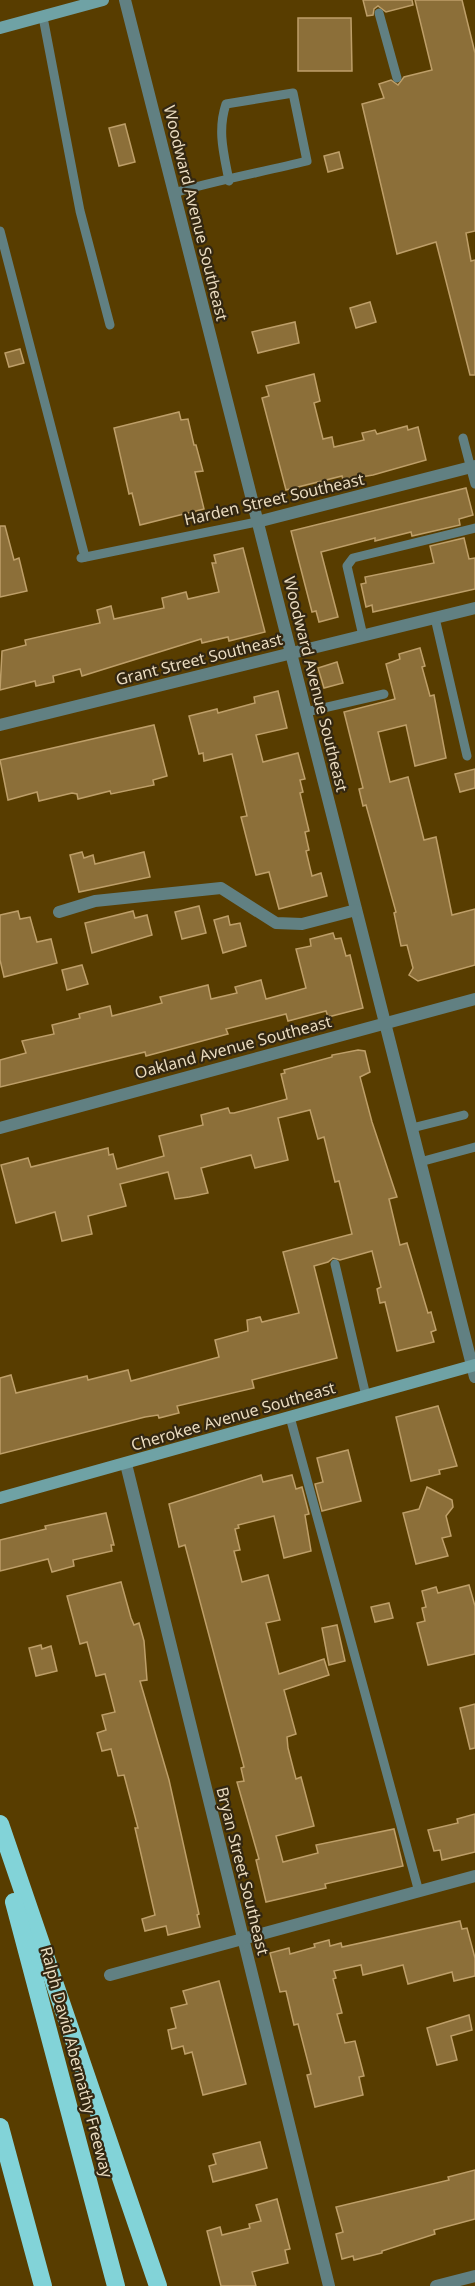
<svg xmlns="http://www.w3.org/2000/svg" width="475" height="2286" viewBox="0 0 475 2286" font-family="'Noto Sans',sans-serif">
<style>
.building{fill:#8c6f39;stroke:#be9f69;stroke-width:1.5}
.lines{fill:none;stroke-linecap:round;stroke-linejoin:round}
.lane{stroke:#618082;stroke-width:9}
.street{stroke:#618082;stroke-width:12}
.secondary{stroke:#6fa2a5;stroke-width:12}
.highway{stroke:#82d3d8;stroke-width:18}
.labels{text-anchor:middle;dominant-baseline:central;stroke-width:4.5;stroke-linejoin:round;paint-order:stroke}
.street-label{font-size:16px;fill:#eadbbf;stroke:#332711}
</style>
<rect width="100%" height="100%" fill="#583d00"/>
<g class="building">
<polygon points="363,0 412,0 413,5 386,12 378,6 374,9 373,15 367,16"/>
<polygon points="415,0 462,0 475,53 475,231 466,233 471,261 475,260 475,375 470,375 436,242 397,254 362,104 384,98 379,84 391,80 398,85 404,77 432,70"/>
<polygon points="298,18 351,18 352,71 298,71"/>
<polygon points="125,124 135,162 119,166 109,128"/>
<polygon points="339,152 343,168 328,172 324,156"/>
<polygon points="370,302 376,322 356,328 350,308"/>
<polygon points="295,322 299,343 258,353 252,332"/>
<polygon points="20,349 24,363 9,367 5,353"/>
<polygon points="314,374 320,401 314,403 323,439 332,437 334,447 364,440 362,433 375,430 377,434 407,426 408,430 418,427 426,460 373,475 343,480 342,476 286,490 262,398 269,396 266,386"/>
<polygon points="179,412 181,420 188,419 194,445 196,445 203,471 195,472 204,509 140,525 132,493 129,494 114,428"/>
<polygon points="466,488 473,515 459,519 460,525 412,536 411,532 375,541 375,538 321,552 338,617 319,622 316,611 312,612 291,531"/>
<polygon points="0,526 5,526 14,560 19,558 27,591 0,597"/>
<polygon points="464,538 469,559 475,558 475,589 373,612 372,605 366,607 361,584 366,583 365,577 434,563 430,546"/>
<polygon points="243,548 265,632 229,641 228,637 202,643 201,639 82,676 80,669 53,676 54,682 36,686 35,681 0,690 2,651 26,645 25,640 100,623 97,610 111,606 114,619 164,608 162,598 186,592 188,599 219,592 212,563 216,563 214,555"/>
<polygon points="420,648 425,666 422,667 430,696 434,695 446,758 415,766 406,725 378,732 390,782 408,777 424,840 436,837 452,915 475,909 475,965 418,981 409,975 413,968 407,945 401,946 394,913 396,912 366,805 363,806 359,789 363,788 344,712 395,699 386,664 400,659 399,654"/>
<polygon points="337,662 343,683 324,688 318,668"/>
<polygon points="278,691 287,728 256,735 263,762 298,753 305,779 300,780 303,792 300,793 309,831 305,832 309,850 306,851 312,876 321,873 327,896 279,909 269,872 256,875 241,817 247,816 232,754 204,761 203,753 199,754 189,716 217,709 218,713 255,703 254,697"/>
<polygon points="154,725 167,776 153,780 154,785 111,794 110,791 78,799 77,794 72,793 39,801 37,792 8,800 0,760"/>
<polygon points="475,769 475,788 460,792 455,774"/>
<polygon points="82,852 84,858 93,855 95,864 144,852 150,877 79,892 70,855"/>
<polygon points="199,906 206,933 182,939 175,912"/>
<polygon points="18,911 20,919 30,917 37,942 51,939 57,963 4,977 0,960 0,915"/>
<polygon points="133,911 135,918 147,915 152,935 92,953 85,923"/>
<polygon points="228,916 230,925 240,923 246,946 223,953 214,920"/>
<polygon points="333,933 335,939 341,938 346,956 350,955 363,1008 328,1017 326,1011 288,1021 286,1014 226,1029 228,1034 146,1056 145,1052 0,1087 0,1060 26,1053 22,1041 54,1034 52,1025 80,1018 79,1014 110,1006 112,1016 162,1003 160,997 208,985 211,999 237,993 235,987 261,980 266,999 306,988 296,949 311,946 310,939"/>
<polygon points="82,965 88,984 67,990 62,970"/>
<polygon points="358,1050 365,1051 370,1072 360,1077 372,1122 397,1197 389,1199 400,1245 407,1243 428,1313 431,1312 436,1330 431,1332 434,1342 397,1351 385,1302 380,1303 377,1289 381,1287 372,1251 340,1260 333,1258 328,1262 314,1266 337,1358 252,1380 254,1388 177,1406 179,1413 159,1418 158,1415 145,1417 0,1454 0,1378 11,1375 16,1393 87,1376 88,1380 128,1370 131,1381 219,1357 215,1340 248,1331 247,1320 260,1317 262,1322 299,1313 283,1252 352,1234 339,1181 335,1182 324,1137 318,1139 310,1110 278,1118 288,1160 255,1168 251,1155 201,1168 208,1193 189,1197 175,1199 168,1172 120,1184 126,1206 88,1216 92,1234 62,1241 55,1212 16,1223 1,1165 28,1158 31,1167 108,1148 109,1155 113,1154 117,1169 164,1156 159,1136 203,1125 201,1115 228,1108 230,1113 234,1113 287,1099 281,1074 285,1073 284,1070 332,1057 332,1055"/>
<polygon points="438,1406 457,1466 439,1470 440,1474 411,1481 396,1417"/>
<polygon points="348,1450 361,1501 322,1511 315,1484 323,1482 317,1458"/>
<polygon points="261,1475 263,1482 292,1475 296,1489 302,1487 309,1514 305,1515 311,1551 284,1558 274,1516 238,1525 239,1528 235,1529 240,1550 234,1551 242,1582 268,1575 280,1620 266,1623 279,1674 324,1659 329,1675 284,1690 296,1734 287,1737 288,1748 296,1779 301,1777 314,1826 276,1836 283,1862 318,1853 316,1845 394,1829 403,1866 325,1884 326,1888 266,1902 256,1860 259,1859 237,1782 244,1781 241,1768 244,1767 185,1545 179,1547 169,1504"/>
<polygon points="427,1487 452,1500 453,1507 446,1516 451,1536 442,1538 448,1556 416,1564 403,1513 419,1509"/>
<polygon points="106,1513 114,1545 111,1545 112,1551 73,1560 74,1566 52,1572 48,1559 0,1571 0,1540 46,1529 45,1526"/>
<polygon points="121,1582 131,1618 134,1625 139,1623 144,1641 147,1680 140,1681 169,1780 199,1914 197,1915 200,1927 168,1935 166,1926 145,1931 142,1919 155,1915 135,1828 138,1828 124,1775 118,1776 111,1749 102,1751 97,1733 106,1730 102,1715 115,1712 105,1674 96,1676 87,1642 80,1644 67,1596"/>
<polygon points="469,1585 475,1606 475,1654 428,1665 417,1623 425,1621 422,1608 426,1607 422,1591 436,1587 438,1593"/>
<polygon points="389,1603 393,1618 375,1622 371,1607"/>
<polygon points="337,1625 345,1661 329,1665 322,1628"/>
<polygon points="41,1645 42,1649 51,1646 57,1671 36,1676 29,1648"/>
<polygon points="475,1704 475,1748 470,1749 460,1708"/>
<polygon points="475,1814 475,1852 442,1860 440,1850 434,1851 428,1830 458,1823 457,1819"/>
<polygon points="460,1921 462,1929 467,1928 475,1958 475,1976 454,1981 452,1972 408,1984 403,1965 363,1975 361,1965 334,1971 336,1978 333,1979 342,2013 337,2014 345,2043 355,2041 364,2076 359,2077 363,2095 315,2107 307,2075 311,2074 298,2024 294,2025 286,1991 280,1992 270,1953 289,1948 290,1954 315,1947 314,1944 329,1940 330,1946 341,1943 342,1947"/>
<polygon points="219,1981 246,2084 203,2095 192,2052 185,2054 183,2046 172,2049 168,2030 176,2028 171,2008 187,2004 183,1991"/>
<polygon points="469,2015 472,2030 451,2036 457,2060 437,2065 427,2028"/>
<polygon points="260,2142 267,2168 213,2182 209,2166 216,2164 213,2154"/>
<polygon points="475,2170 475,2219 434,2230 435,2234 382,2251 382,2253 354,2260 353,2256 342,2259 336,2234 343,2232 336,2207 449,2180 448,2177"/>
<polygon points="277,2199 290,2249 285,2250 288,2263 252,2272 256,2286 221,2286 207,2231 220,2227 222,2235 250,2228 249,2224 261,2221 256,2205"/>
</g>
<g class="lines">
<g class="lane">
<polyline points="379,13 397,78"/>
<polyline points="43,17 80,211 110,325"/>
<path d="M174,193C217,180 263,172 307,161L293,93L226,104C217,131 224,154 229,181"/>
<polyline points="0,231 85,557"/>
<polyline points="463,438 475,484"/>
<polyline points="81,558 257,522"/>
<polyline points="435,618 467,756"/>
<polyline points="363,636 347,566 353,558 475,528"/>
<polyline points="306,712 384,694"/>
<polyline points="412,1128 464,1115"/>
<polyline points="420,1162 475,1147"/>
<polyline points="335,1264 366,1396"/>
<polyline points="290,1417 419,1892"/>
</g>
<g class="street">
<polyline points="125,0 475,1377"/>
<polyline points="257,522 475,466"/>
<polyline points="0,725 475,608"/>
<polyline points="59,912 95,901 221,888 276,923 302,924 356,910"/>
<polyline points="0,1128 475,999"/>
<polyline points="126,1464 329,2286"/>
<polyline points="110,1975 475,1876"/>
<polyline points="436,2286 475,2276"/>
</g>
<g class="secondary">
<polyline points="0,28 103,0"/>
<polyline points="0,1498 475,1365"/>
</g>
<g class="highway">
<polyline points="0,1824 158,2286"/>
<polyline points="14,1902 116,2286"/>
<polyline points="0,2127 43,2286"/>
</g>
</g>
<g class="labels">
<g class="street-label">
<text transform="translate(196 213) rotate(76)">Woodward Avenue Southeast</text>
<text transform="translate(274 499) rotate(-13)">Harden Street Southeast</text>
<text transform="translate(199 659) rotate(-14)">Grant Street Southeast</text>
<text transform="translate(316 684) rotate(76)">Woodward Avenue Southeast</text>
<text transform="translate(233 1047) rotate(-15)">Oakland Avenue Southeast</text>
<text transform="translate(233 1416) rotate(-16)">Cherokee Avenue Southeast</text>
<text transform="translate(243 1871) rotate(76)">Bryan Street Southeast</text>
<text transform="translate(77 2062) rotate(75)">Ralph David Abernathy Freeway</text>
</g>
</g>
</svg>
